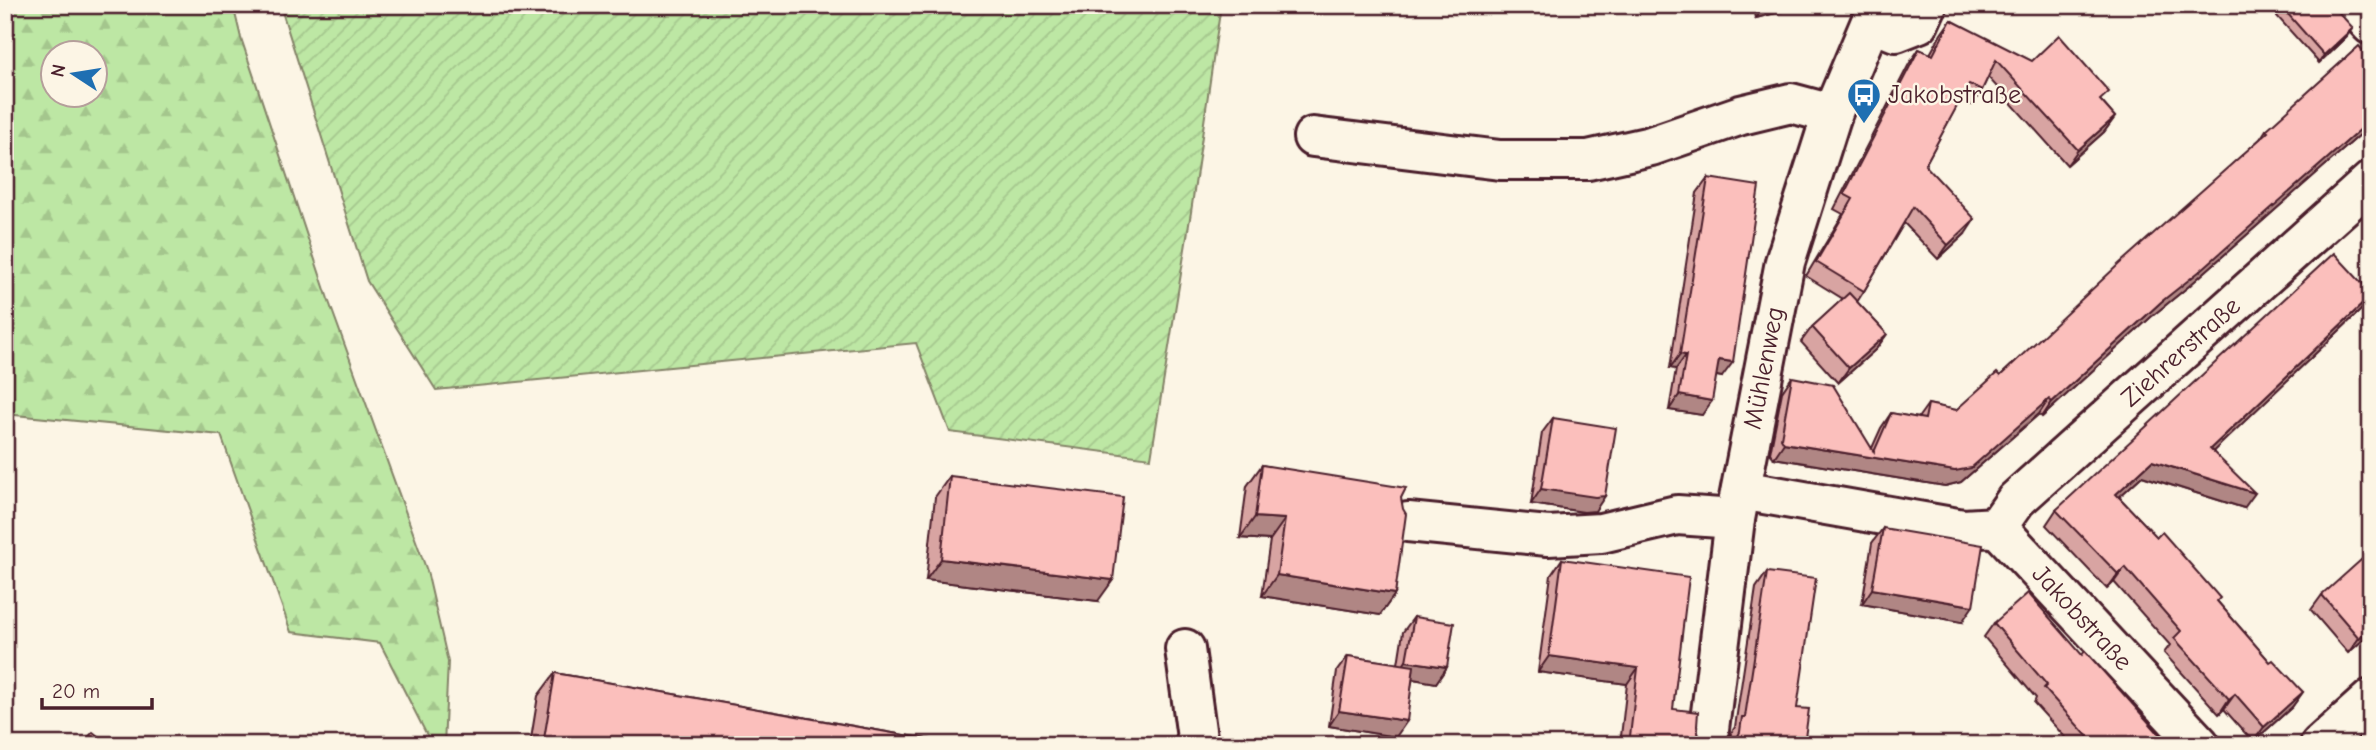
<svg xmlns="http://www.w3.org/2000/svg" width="2376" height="750" viewBox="0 0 2376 750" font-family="'Comic Neue',sans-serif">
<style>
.forest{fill:url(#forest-firs);stroke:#848368;stroke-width:2;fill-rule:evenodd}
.garden{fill:url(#garden-furrows);stroke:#848368;stroke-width:2}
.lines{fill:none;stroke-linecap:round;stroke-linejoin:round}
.minor-casing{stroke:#4a1f2b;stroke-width:44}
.minor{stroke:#fcf5e5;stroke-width:38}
.wall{fill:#d8a4a2;stroke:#4a1f2b;stroke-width:2}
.shaded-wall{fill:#b08684;stroke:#4a1f2b;stroke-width:2}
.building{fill:#fbbfbc;stroke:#4a1f2b;stroke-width:2}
.labels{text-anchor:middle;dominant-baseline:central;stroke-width:5;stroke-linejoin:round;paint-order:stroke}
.poi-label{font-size:26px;fill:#4a1f2b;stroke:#fcf5e5;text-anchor:start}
.street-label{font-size:26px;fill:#4a1f2b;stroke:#fcf5e5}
</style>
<defs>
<pattern id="forest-firs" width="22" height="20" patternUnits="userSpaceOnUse" patternTransform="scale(1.75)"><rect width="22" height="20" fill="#bde7a4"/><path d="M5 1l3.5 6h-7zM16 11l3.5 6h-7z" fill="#a4c68d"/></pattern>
<pattern id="garden-furrows" width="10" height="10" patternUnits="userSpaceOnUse" patternTransform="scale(1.75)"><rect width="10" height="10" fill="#bde7a4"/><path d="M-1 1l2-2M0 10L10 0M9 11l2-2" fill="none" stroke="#a4c68d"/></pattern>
</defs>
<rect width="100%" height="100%" fill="#fcf5e5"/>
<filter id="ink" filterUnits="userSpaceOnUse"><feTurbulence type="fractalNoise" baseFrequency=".0143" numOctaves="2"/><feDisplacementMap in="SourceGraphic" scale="14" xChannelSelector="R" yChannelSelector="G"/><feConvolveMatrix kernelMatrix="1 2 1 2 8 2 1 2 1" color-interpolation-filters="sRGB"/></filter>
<g filter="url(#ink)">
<path class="forest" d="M5,5H233L241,38L328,299L427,571L448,662L444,745H432L380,643L291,632L221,435L5,414ZM52,52H94V94H52Z"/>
<polygon class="garden" points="280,5 1221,5 1191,212 1151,458 950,432 916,343 436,390 367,281"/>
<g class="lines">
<g class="minor-casing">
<g id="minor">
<polyline points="2353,5 2371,25"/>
<polyline points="1871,22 1896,32 1919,23 1927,5"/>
<polyline points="1313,137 1500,160 1588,160 1651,146 1741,115 1791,103 1832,114"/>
<polyline points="1741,490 1963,529 1997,527 2200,745"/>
<polyline points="1408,522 1548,536 1601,533 1677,515 1735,519"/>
<polyline points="1997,527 2016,500 2371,181"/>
<polyline points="1185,649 1198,745"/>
<polyline points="1707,745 1735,519 1785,262 1832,114 1878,5"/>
<polyline points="2320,745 2371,699"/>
</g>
</g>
<use href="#minor" class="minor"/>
</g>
<g class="wall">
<polygon points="1753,5 1804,5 1803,6 1756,18"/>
<polygon points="2267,5 2332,5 2347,36 2319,63"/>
<polygon points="1951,20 2102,102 2115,117 2104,132 2067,165 1988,77 1982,90 1972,105 1960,100 1925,165 1965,234 1938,259 1904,223 1864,291 1857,302 1887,334 1876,349 1838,383 1801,342 1812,327 1843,299 1806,276 1843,214 1834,209 1909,64 1919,49 1930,54 1941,34"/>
<polygon points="2371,60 2371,125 2189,286 2151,317 2042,417 2039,414 1961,482 1945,486 1774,458 1770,453 1782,392 1792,377 1872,448 1881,428 1891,413 1918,418 1928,404 1956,410 2000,376 2260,139 2266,130"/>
<polygon points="1708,178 1722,377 1716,376 1702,415 1669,410 1676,369 1670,368 1697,193"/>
<polygon points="2362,309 2213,451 2244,508 2142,476 2119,497 2217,601 2270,662 2303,692 2292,707 2253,742 2224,709 2219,714 2164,653 2170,645 2114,582 2107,589 2046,525 2056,510"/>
<polygon points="1553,418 1595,511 1584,512 1531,504 1542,433"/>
<polygon points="1262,465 1401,498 1395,594 1380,615 1262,596 1270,540 1240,538 1247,486"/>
<polygon points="950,476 1098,601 926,580 935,497"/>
<polygon points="1883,528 1962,622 1862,604 1872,543"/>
<polygon points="1562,559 1673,709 1697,726 1699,738 1704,745 1620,745 1627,684 1538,672 1551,575"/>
<polygon points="1767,572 1797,708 1804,745 1729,745 1731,733 1735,727 1756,588"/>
<polygon points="2322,595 2371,633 2348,653 2311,610"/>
<polygon points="1414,617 1447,667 1436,683 1413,679 1396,737 1329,726 1337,671 1348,656 1398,664 1403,632"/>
<polygon points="1994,623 2082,655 2169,745 2072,745 2034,703 2036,698 1984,637"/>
<polygon points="555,673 960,745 530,745 538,696"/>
</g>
<g class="shaded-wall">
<polygon points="1770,5 1804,5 1803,6 1756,18 1764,7"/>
<polygon points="2353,28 2347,36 2319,63 2324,55"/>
<polygon points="2115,117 2104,132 2067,165 2078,150"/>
<polygon points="2371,120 2371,125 2189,286 2151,317 2042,417 2052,402 2161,302"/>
<polygon points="1975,219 1965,234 1938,259 1948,245"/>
<polygon points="2371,296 2362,309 2200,464 2210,449"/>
<polygon points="1887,334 1876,349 1838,383 1849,368"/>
<polygon points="1680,354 1686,355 1676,369 1670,368"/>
<polygon points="1719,360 1733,362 1722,377 1708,374"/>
<polygon points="1679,395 1712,401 1702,415 1669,410"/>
<polygon points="2049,399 2039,414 1961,482 1945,486 1774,458 1784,443 1955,471"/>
<polygon points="2152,461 2255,493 2244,508 2142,476 2106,509 2116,494"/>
<polygon points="1541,489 1605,496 1595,511 1584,512 1531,504"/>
<polygon points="1255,517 1285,519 1270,540 1240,538"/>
<polygon points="941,559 1113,580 1098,601 926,580"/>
<polygon points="2125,567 2114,582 2107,589 2118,574"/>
<polygon points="1277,575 1395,594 1380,615 1262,596"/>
<polygon points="1872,589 1973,606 1962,622 1862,604"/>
<polygon points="2371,628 2371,633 2348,653 2359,638"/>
<polygon points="1549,656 1638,668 1627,684 1538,672"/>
<polygon points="1406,661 1447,667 1436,683 1396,676"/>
<polygon points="2303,692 2292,707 2253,742 2264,727"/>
<polygon points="2235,694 2224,709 2219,714 2229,699"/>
<polygon points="1339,711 1407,721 1396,737 1329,726"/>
</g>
<g class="building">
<polygon points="2280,5 2332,5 2353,28 2324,55"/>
<polygon points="1951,20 2032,61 2059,35 2109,92 2100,100 2115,117 2078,150 1996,60 1982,90 1969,84 1925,165 1975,219 1948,245 1913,207 1864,291 1816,262 1853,199 1844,194 1919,49 1933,55"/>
<polygon points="2359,46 2371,60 2371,120 2200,271 2161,302 2052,402 2049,399 1971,468 1955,471 1784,443 1781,438 1792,377 1833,385 1874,452 1891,413 1925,419 1928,404 1956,410 1997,373 2000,376 2119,264 2268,132 2266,130"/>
<polygon points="1708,178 1759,186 1733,362 1719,360 1712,401 1679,395 1686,355 1680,354"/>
<polygon points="2334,253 2371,293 2371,296 2210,449 2255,493 2152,461 2116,494 2157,537 2162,532 2220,598 2217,601 2244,632 2270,662 2273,660 2303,692 2264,727 2235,694 2229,699 2174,638 2181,631 2125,567 2118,574 2056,510"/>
<polygon points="1849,293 1887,334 1849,368 1812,327"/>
<polygon points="1553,418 1616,428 1605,496 1595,497 1541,489"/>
<polygon points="1262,465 1406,488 1401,498 1403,509 1406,514 1395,594 1277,575 1285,519 1255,517"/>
<polygon points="950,476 1123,497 1113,580 941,559"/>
<polygon points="1883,528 1983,545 1973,606 1872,589"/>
<polygon points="2371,551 2371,628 2359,638 2322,595"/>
<polygon points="1562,559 1689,577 1673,709 1698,712 1697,726 1699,738 1704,745 1629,745 1638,668 1549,656"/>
<polygon points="1767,572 1816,578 1797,708 1809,709 1804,745 1732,745 1735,742 1740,732 1742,717 1745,717"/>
<polygon points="2028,593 2082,655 2085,651 2169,745 2095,745 2044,688 2047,685 1994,623"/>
<polygon points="1414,617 1454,623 1447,667 1406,661"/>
<polygon points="1348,656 1414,666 1407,721 1339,711"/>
<polygon points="555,673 960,745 543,745"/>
<polygon points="93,732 109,745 81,745"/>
</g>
</g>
<defs>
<g id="bus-pin" transform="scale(1.75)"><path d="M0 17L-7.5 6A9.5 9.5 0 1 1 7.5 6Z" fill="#1f6fb2" stroke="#fcf5e5"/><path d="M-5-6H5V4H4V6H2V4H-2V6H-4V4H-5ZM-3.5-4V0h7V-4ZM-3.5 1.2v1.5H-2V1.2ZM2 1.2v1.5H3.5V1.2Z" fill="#fff"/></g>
</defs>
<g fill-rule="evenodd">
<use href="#bus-pin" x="1864" y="95"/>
</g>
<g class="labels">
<g class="poi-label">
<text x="1888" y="95">Jakobstraße</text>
</g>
<g class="street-label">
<text transform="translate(2181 352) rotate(-42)">Ziehrerstraße</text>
<text transform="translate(1764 368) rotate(-79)">Mühlenweg</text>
<text transform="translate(2082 618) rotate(47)">Jakobstraße</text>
</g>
</g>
<rect width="2376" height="750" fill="none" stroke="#fcf5e5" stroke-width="28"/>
<rect x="14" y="14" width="2348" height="722" fill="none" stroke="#4a1f2b" stroke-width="2.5" filter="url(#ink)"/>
<g transform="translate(74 74) rotate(282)"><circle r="33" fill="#fcf5e5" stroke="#b59f9b" stroke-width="2"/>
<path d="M0-5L12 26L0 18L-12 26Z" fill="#1f6fb2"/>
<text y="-10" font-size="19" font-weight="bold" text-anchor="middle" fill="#4a1f2b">N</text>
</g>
<path d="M42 698v10h110v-10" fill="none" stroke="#4a1f2b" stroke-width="3.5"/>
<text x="52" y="698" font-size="21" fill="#4a1f2b" stroke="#fcf5e5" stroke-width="5" paint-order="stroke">20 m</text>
</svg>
